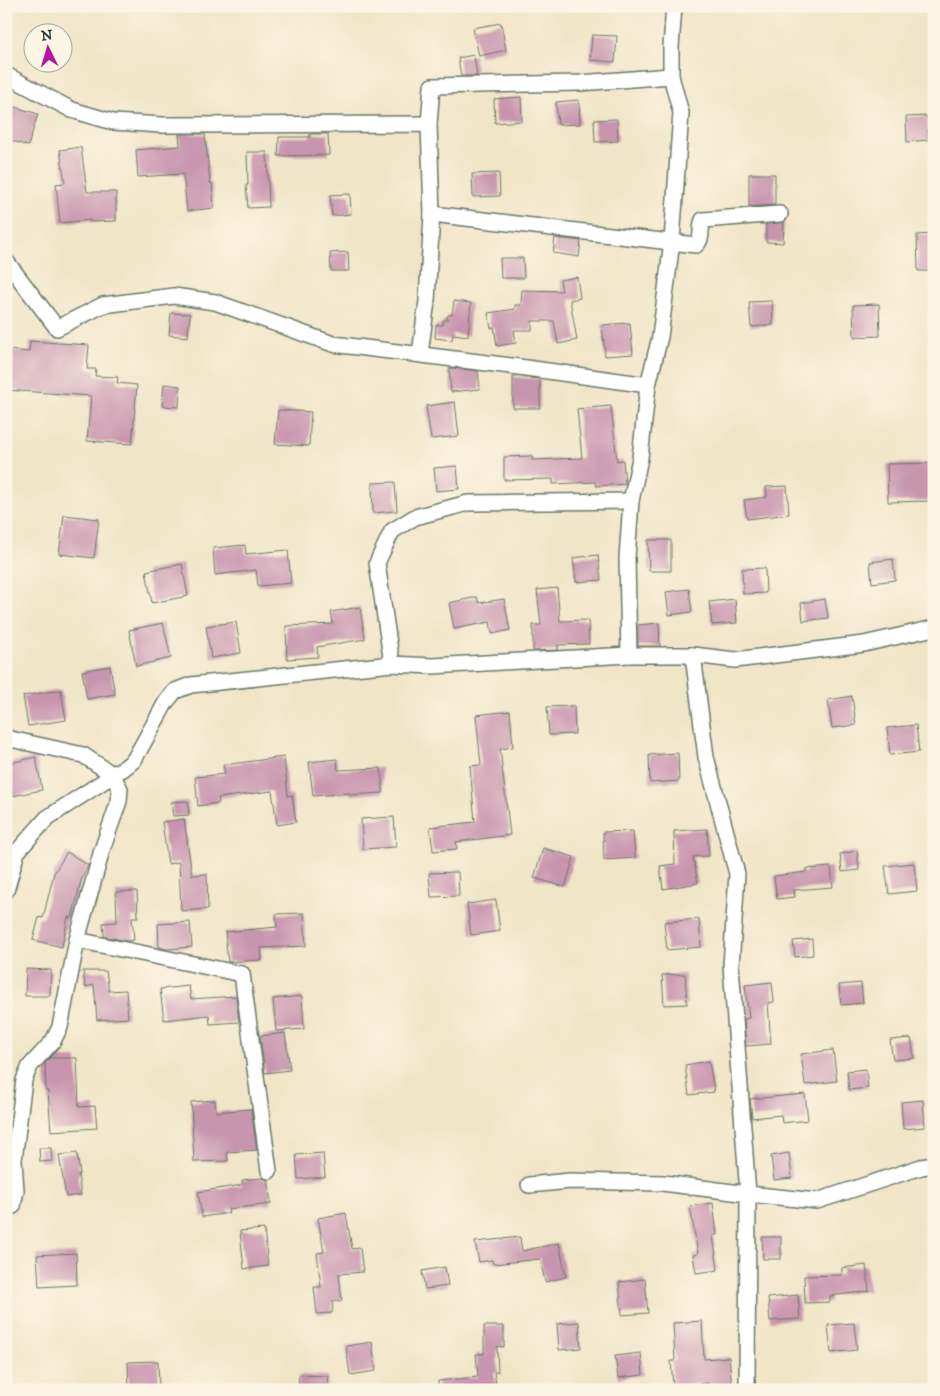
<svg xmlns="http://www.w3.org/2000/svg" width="940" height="1396" viewBox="0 0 940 1396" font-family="'IM FELL DW Pica',serif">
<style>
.building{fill:#c895af}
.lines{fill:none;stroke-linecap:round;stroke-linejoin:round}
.minor-casing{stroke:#687868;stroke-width:18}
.minor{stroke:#fff;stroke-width:15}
</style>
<rect width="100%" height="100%" fill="#fcf5e5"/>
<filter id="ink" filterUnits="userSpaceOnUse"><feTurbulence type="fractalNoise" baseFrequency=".02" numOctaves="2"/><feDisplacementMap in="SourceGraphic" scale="10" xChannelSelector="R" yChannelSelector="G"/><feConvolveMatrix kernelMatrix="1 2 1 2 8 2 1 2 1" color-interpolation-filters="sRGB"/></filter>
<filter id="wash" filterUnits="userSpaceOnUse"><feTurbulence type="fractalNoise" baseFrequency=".0096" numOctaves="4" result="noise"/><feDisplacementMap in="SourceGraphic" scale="20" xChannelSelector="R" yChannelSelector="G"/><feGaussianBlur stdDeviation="1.12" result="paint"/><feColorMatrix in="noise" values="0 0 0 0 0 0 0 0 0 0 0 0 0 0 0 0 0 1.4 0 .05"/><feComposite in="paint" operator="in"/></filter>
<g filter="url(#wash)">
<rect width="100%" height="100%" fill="#f1e5c8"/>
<g id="blocks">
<g class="building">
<polygon points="501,23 506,50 479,56 473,28"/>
<polygon points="592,35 617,36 615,62 590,60"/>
<polygon points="474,55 477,76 461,76 458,58"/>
<polygon points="521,97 522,121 495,123 494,99"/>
<polygon points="579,100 580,124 558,125 556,102"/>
<polygon points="12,106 38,114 28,146 6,139 6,126"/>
<polygon points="927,116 928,140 907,142 906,117"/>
<polygon points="617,119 618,141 595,142 594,120"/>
<polygon points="179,134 205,134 210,183 212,183 214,208 187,211 183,174 138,177 136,150 180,146"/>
<polygon points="310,134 328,134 329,155 278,156 279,137 310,137"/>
<polygon points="81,147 87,192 116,192 116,221 90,222 90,220 60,223 56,184 65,183 60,150"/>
<polygon points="247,152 267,152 269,207 248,208 246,185 248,185"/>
<polygon points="499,173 500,196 473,197 472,174"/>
<polygon points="749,174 775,174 775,205 749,207"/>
<polygon points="350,194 351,214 332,216 330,195"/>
<polygon points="784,222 783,243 766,242 766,224"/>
<polygon points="934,234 934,271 918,271 917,235"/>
<polygon points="555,238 581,241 579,257 553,253"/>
<polygon points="348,252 349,271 331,271 330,253"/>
<polygon points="500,258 523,258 524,278 501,278"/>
<polygon points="577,277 580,298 570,300 577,340 558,344 554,321 532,321 532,330 514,330 516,343 497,346 494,327 491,328 488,313 515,309 515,305 521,305 522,290 562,291 560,280"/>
<polygon points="454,301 471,303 468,336 453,334 452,340 435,338 436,325 443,325 443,320 447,320 448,315 452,315"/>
<polygon points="772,301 773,325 751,327 749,302"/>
<polygon points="879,304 880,336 854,337 853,305"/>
<polygon points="171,313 190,314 188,337 169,335"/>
<polygon points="630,323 633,354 605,356 602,325"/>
<polygon points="30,341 89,345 87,369 96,369 95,376 118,377 117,383 137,385 132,444 87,441 91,396 6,390 6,350 29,352"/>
<polygon points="453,368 478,371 480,389 451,392 449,369"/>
<polygon points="513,377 540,379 540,408 513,408"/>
<polygon points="164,384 180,386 179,407 162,406"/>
<polygon points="455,402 459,436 431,439 426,406"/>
<polygon points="611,406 617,461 623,460 625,484 596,486 596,482 553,484 553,479 504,480 504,457 532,456 532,460 582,458 577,409"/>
<polygon points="278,410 311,412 309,446 275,444"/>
<polygon points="934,463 934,501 888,502 887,464"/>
<polygon points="457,466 459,489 436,491 434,468"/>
<polygon points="395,482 397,511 373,513 372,483"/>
<polygon points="787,486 789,514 747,519 744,500 767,497 766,487"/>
<polygon points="64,515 99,519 94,558 59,554"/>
<polygon points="648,540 671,540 671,571 649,571"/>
<polygon points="245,545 246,554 288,550 291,583 258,586 256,570 215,575 213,548"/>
<polygon points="598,555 601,580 576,582 573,558"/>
<polygon points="893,559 895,580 872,583 870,562"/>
<polygon points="182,564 188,596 152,603 146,571"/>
<polygon points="765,568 766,593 743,594 742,569"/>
<polygon points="557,588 560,621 588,620 589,644 558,645 558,650 533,651 533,625 541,625 537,590"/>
<polygon points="689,589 692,612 669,615 666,592"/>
<polygon points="477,597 479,603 504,599 510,630 492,634 490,622 454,629 449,603"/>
<polygon points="735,599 737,623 712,625 709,602"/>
<polygon points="825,599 828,618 803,621 801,603"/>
<polygon points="360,607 365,639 317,647 318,657 287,659 286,626 333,624 331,612"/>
<polygon points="236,622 241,653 211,658 206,626"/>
<polygon points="163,623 171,658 136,666 129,630"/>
<polygon points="659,623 660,646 638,646 638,625"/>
<polygon points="110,666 115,694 87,699 82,671"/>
<polygon points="61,690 66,720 28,726 23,696"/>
<polygon points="852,696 856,725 832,728 828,700"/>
<polygon points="574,706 575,734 549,735 547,707"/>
<polygon points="510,711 513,747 500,749 510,835 456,842 457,849 433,851 430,827 475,822 470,766 481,765 476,715"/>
<polygon points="916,725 919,752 890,755 887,728"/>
<polygon points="678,753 679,781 650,783 649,755"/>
<polygon points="36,757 42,790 12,796 6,764"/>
<polygon points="284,757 288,796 292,795 296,822 277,825 272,791 218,798 219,803 198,806 195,777 225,774 223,765"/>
<polygon points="337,759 338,770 381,768 383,793 350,795 350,793 313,796 309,762"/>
<polygon points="188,801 189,815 173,816 171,802"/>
<polygon points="394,817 396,847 363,849 361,819"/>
<polygon points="184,819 192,875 207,874 208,909 181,911 179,862 168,864 162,822"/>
<polygon points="707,829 709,856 693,857 698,883 663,889 660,866 675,864 674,831"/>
<polygon points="633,831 635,858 604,860 603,832"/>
<polygon points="543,848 574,857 565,887 534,878"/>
<polygon points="857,851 859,870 842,872 840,854"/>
<polygon points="67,852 88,865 81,881 72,918 68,917 62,947 33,940 39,917 43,918 54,873"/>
<polygon points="914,863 917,891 889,894 885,866"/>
<polygon points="831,867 833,887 794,890 795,897 777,899 774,876 806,872 806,869"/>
<polygon points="458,872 459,896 431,897 429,873"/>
<polygon points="137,891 138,917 132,917 134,940 126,941 104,936 103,923 117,922 116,892"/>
<polygon points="496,900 500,931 471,935 467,904"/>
<polygon points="304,913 306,946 261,948 262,960 228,962 225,932 277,927 276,914"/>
<polygon points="699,919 701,947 667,950 664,922"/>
<polygon points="190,922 192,947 167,949 159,947 158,924"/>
<polygon points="812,939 813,955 795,957 793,941"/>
<polygon points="26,969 51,970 50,996 25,996"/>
<polygon points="83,971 106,971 109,991 126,990 128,1018 97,1020 94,985 85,987"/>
<polygon points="685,974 687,1004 664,1005 662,975"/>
<polygon points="772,982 774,1002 768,1003 771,1044 746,1046 744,1019 749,1018 745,985"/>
<polygon points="861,983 863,1003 841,1005 839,985"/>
<polygon points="189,986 191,999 236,996 239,1022 210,1024 209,1015 164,1020 160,989"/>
<polygon points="302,996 304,1029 276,1031 273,999"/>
<polygon points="285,1033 290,1070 265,1073 260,1036"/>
<polygon points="911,1038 914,1058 893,1060 890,1040"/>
<polygon points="833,1050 837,1081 805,1085 801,1054"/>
<polygon points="50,1058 77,1058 79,1107 95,1106 97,1128 51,1131 48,1091 46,1091 45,1063"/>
<polygon points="709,1061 714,1092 689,1095 685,1065"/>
<polygon points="866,1069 868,1088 849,1090 847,1071"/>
<polygon points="805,1094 808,1120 782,1123 781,1115 752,1118 750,1099"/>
<polygon points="215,1100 216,1112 251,1109 257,1150 227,1152 228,1161 194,1162 191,1102"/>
<polygon points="923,1100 925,1127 903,1129 901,1102"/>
<polygon points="39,1148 51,1148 52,1161 40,1162"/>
<polygon points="77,1153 80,1174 78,1174 81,1195 66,1197 59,1155"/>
<polygon points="323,1153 325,1177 298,1179 296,1155"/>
<polygon points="789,1153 792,1178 774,1180 771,1156"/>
<polygon points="262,1178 268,1180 271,1204 228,1209 229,1213 202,1217 198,1192 242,1185 242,1180"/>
<polygon points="713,1203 717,1235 713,1235 718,1270 696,1273 693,1255 698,1254 690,1206"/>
<polygon points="346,1213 352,1249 360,1248 363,1272 339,1274 342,1301 333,1301 332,1313 317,1314 314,1287 321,1287 317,1253 324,1252 318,1218"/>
<polygon points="264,1229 268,1266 244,1269 240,1231"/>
<polygon points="520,1237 522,1251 559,1243 566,1277 545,1282 540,1259 493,1264 492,1260 479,1262 475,1242"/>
<polygon points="762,1237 781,1237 781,1259 763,1259"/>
<polygon points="76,1253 77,1285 39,1287 37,1255"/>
<polygon points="866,1265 869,1291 830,1296 830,1302 805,1303 804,1276 842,1275 842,1268"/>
<polygon points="445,1267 448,1286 425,1289 422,1271"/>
<polygon points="645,1279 648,1313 622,1315 619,1282"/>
<polygon points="798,1295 800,1319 770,1321 768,1298"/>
<polygon points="702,1321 704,1359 729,1357 732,1387 708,1389 708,1383 673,1386 671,1361 675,1361 673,1323"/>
<polygon points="579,1322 581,1348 559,1350 557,1324"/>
<polygon points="854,1323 857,1350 831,1353 828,1325"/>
<polygon points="484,1326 504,1326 504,1347 497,1346 498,1372 494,1372 497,1390 438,1390 438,1381 478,1377 476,1354 484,1354"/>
<polygon points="372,1342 376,1371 350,1375 346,1346"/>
<polygon points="641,1353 643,1375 618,1378 615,1356"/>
<polygon points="158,1361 159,1390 129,1390 128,1362"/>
<polygon points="299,1375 328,1376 327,1390 298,1390"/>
</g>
</g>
</g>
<g filter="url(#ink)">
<use href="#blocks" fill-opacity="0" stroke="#687868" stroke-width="1"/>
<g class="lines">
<g class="minor-casing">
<g id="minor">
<polyline points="6,75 72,110 113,122 162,125 429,124 432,214"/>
<polyline points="429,124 432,86 580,83 671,76"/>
<polyline points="6,261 57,328 103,305 174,296 215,302 333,344 519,367 648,385"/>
<path d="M420,354L427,301L432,214L696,245C704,238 699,229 703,220L780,214"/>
<polyline points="629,655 627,558 631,501 640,458 648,385 660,337 672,241 681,113 671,76 671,47 674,6"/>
<polyline points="693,655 706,757 737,874 731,966 748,1194 747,1390"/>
<polyline points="392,664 377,563 392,531 415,517 468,503 631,501"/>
<polyline points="6,738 83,755 112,774 104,781 47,818 17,852 6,891"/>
<polyline points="77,940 242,974 269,1171"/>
<polyline points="529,1185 570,1181 663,1183 748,1194 817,1201 921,1167 934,1165"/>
<polyline points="13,1206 16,1190 14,1160 24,1080 30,1066 53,1041 60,1027 77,940 102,850 119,801 120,789 112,774 123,769 134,760 166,702 175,691 191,685 392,664 432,666 629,655 693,655 735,660 864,644 934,628"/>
</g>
</g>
<use href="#minor" class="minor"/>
</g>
</g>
<rect width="940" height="1396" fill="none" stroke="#fcf5e5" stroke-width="25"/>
<g transform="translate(48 48) rotate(355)"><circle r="24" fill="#fcf5e5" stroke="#a4ab9e"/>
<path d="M0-4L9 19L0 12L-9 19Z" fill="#b5179e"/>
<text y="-8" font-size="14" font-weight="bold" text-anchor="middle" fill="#1f3d34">N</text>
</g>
</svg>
